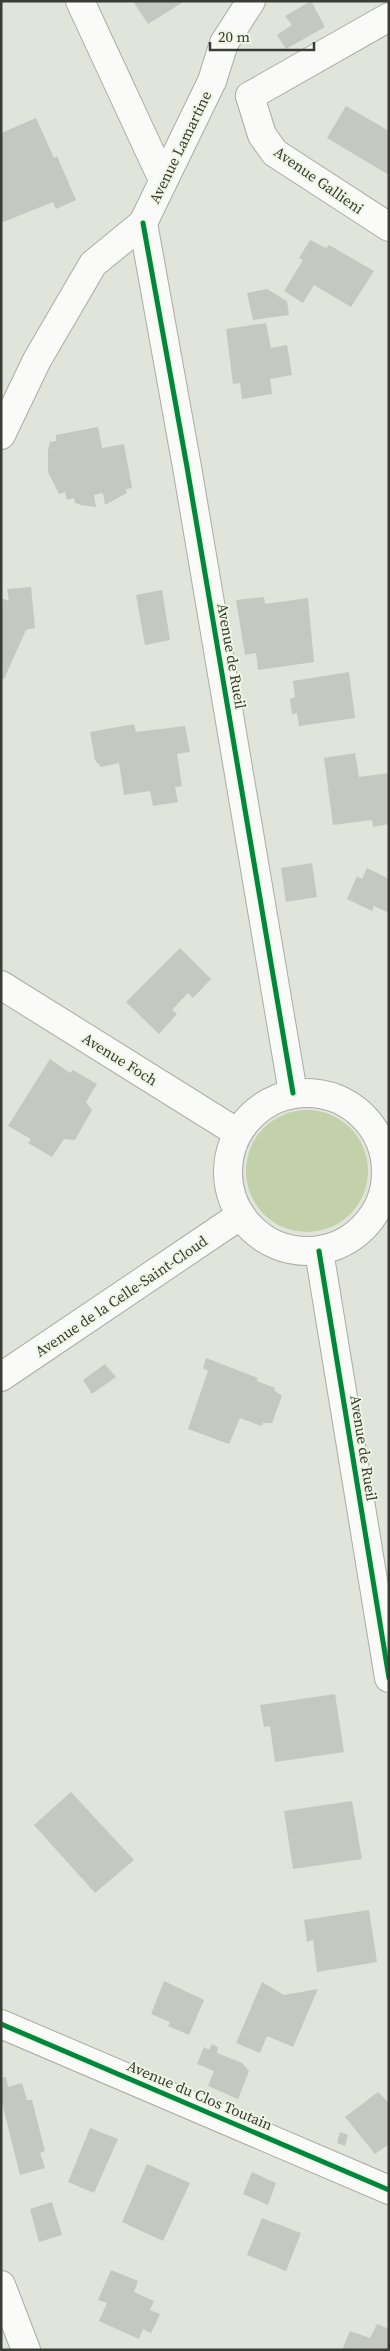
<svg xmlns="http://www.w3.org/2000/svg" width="390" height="2351" viewBox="0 0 390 2351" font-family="'Source Serif 4',serif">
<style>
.green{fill:#c3d1aa}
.building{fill:#c5c8c1}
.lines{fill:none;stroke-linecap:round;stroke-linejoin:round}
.minor-casing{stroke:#aaaca5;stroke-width:30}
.minor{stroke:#fafbf9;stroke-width:28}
.cycleway-casing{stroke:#eff6e3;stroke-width:8}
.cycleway{stroke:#00873e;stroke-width:5}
.labels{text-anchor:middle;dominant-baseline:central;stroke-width:4;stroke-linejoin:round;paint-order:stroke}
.street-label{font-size:15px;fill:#3a3c35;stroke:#eff6e3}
</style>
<rect width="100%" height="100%" fill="#e0e4da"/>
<circle class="green" cx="307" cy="1171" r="61"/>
<g class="building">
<polygon points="133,1 185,1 148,24"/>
<polygon points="311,1 325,27 286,49 277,35 292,25 285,16"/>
<polygon points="346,106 389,131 389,175 327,138"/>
<polygon points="36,118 54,158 57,156 76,200 56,209 53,202 1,223 1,133"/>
<polygon points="310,240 326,248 329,245 374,271 351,307 314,285 303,303 284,291 303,260 299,258"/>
<polygon points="267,289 287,301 289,315 253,320 247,293"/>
<polygon points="266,323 271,348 287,345 292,375 270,379 272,394 242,399 240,383 233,384 226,329"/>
<polygon points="98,427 102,448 124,444 132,488 126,489 127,493 105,505 103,493 94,495 96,507 81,505 75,503 74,498 67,500 65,492 59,494 48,472 48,450 50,442 56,441 56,435"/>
<polygon points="31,587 35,628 26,630 4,679 1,678 1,598 9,601 7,589"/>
<polygon points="162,590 170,640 145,645 136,595"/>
<polygon points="264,597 265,604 308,598 314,662 258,670 256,653 245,655 236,600"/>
<polygon points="349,672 355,718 299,726 297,713 292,714 290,699 295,697 293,681"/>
<polygon points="134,724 136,732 185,726 190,752 177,754 182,786 175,787 178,802 153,806 150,791 124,795 119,763 101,767 95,760 90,732"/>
<polygon points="355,753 359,777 389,773 389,824 373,827 372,820 333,825 324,758"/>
<polygon points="312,863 317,897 286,902 281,868"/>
<polygon points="367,868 389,879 389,913 374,906 372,911 347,899 357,876 362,879"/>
<polygon points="180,948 211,979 193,998 188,993 172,1010 177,1014 159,1034 126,1002"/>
<polygon points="50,1059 70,1073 73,1070 97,1084 86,1102 92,1110 75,1140 64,1139 52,1157 28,1143 31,1139 8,1126"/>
<polygon points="206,1358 258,1378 257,1381 275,1388 274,1390 282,1396 272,1423 263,1423 261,1426 240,1418 229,1444 188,1429 208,1371 203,1368"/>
<polygon points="105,1364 116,1377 92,1394 83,1380"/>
<polygon points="335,1694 344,1752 275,1762 270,1726 264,1727 260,1705"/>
<polygon points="71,1792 134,1860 95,1893 34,1825"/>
<polygon points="352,1801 362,1859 293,1869 284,1811"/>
<polygon points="369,1910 377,1962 317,1972 313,1940 307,1942 304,1920"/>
<polygon points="164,1981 204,2000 189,2035 168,2026 170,2022 151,2014"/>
<polygon points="262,1982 284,1995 318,1989 293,2047 267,2036 260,2053 236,2043"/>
<polygon points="212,2044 218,2047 217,2053 242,2063 249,2071 238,2099 208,2086 214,2071 197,2064 204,2047 209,2050"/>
<polygon points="6,2077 8,2087 22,2083 27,2100 32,2100 45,2151 40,2153 45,2168 20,2175 1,2099 1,2078"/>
<polygon points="378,2092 389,2103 389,2144 375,2154 345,2117"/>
<polygon points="90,2128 118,2139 94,2193 68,2182"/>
<polygon points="340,2132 348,2135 345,2146 337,2143"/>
<polygon points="147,2164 190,2183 163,2241 122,2222"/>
<polygon points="252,2172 276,2183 268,2205 243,2194"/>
<polygon points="52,2202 62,2235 39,2242 30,2209"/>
<polygon points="262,2218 301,2233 286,2271 247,2255"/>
<polygon points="111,2270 138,2281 134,2292 154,2301 150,2310 160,2314 151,2333 143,2329 139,2339 99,2321 107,2303 98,2300"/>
<polygon points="377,2324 389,2329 389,2350 342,2350 350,2331 370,2338"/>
</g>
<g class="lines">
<g class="minor-casing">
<g id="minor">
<polyline points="80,1 163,180"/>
<polyline points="250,96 262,135 275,153 389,227"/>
<polyline points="250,96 389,17"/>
<polyline points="143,223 187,467 293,1093"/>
<polyline points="1,435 37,360 93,264 143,223 212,81 224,43 251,1"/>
<polyline points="1,985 238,1133"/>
<circle cx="307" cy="1172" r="79"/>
<polyline points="319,1251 389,1678"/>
<polyline points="1,1377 241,1215"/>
<polyline points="1,2024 389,2190"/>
<polyline points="1,2285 26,2350"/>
</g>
</g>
<use href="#minor" class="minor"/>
<g class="cycleway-casing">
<g id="cycleway">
<polyline points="143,223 187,467 293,1093"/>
<polyline points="319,1251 389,1678"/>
<polyline points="1,2024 389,2190"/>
</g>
</g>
<use href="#cycleway" class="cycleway"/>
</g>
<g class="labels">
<g class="street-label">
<text transform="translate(180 147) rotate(-64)">Avenue Lamartine</text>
<text transform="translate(319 180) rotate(35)">Avenue Gallieni</text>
<text transform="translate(232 656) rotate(80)">Avenue de Rueil</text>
<text transform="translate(120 1059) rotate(32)">Avenue Foch</text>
<text transform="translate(121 1296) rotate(-34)">Avenue de la Celle-Saint-Cloud</text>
<text transform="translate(364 1448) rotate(81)">Avenue de Rueil</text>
<text transform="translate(200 2095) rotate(23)">Avenue du Clos Toutain</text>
</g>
</g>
<rect width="390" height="2351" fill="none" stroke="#3a3c35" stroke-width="5"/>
<path d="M210 42v8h104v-8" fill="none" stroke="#3a3c35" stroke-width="2.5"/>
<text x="218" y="42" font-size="15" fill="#3a3c35" stroke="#eff6e3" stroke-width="4" paint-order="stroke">20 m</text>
</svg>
